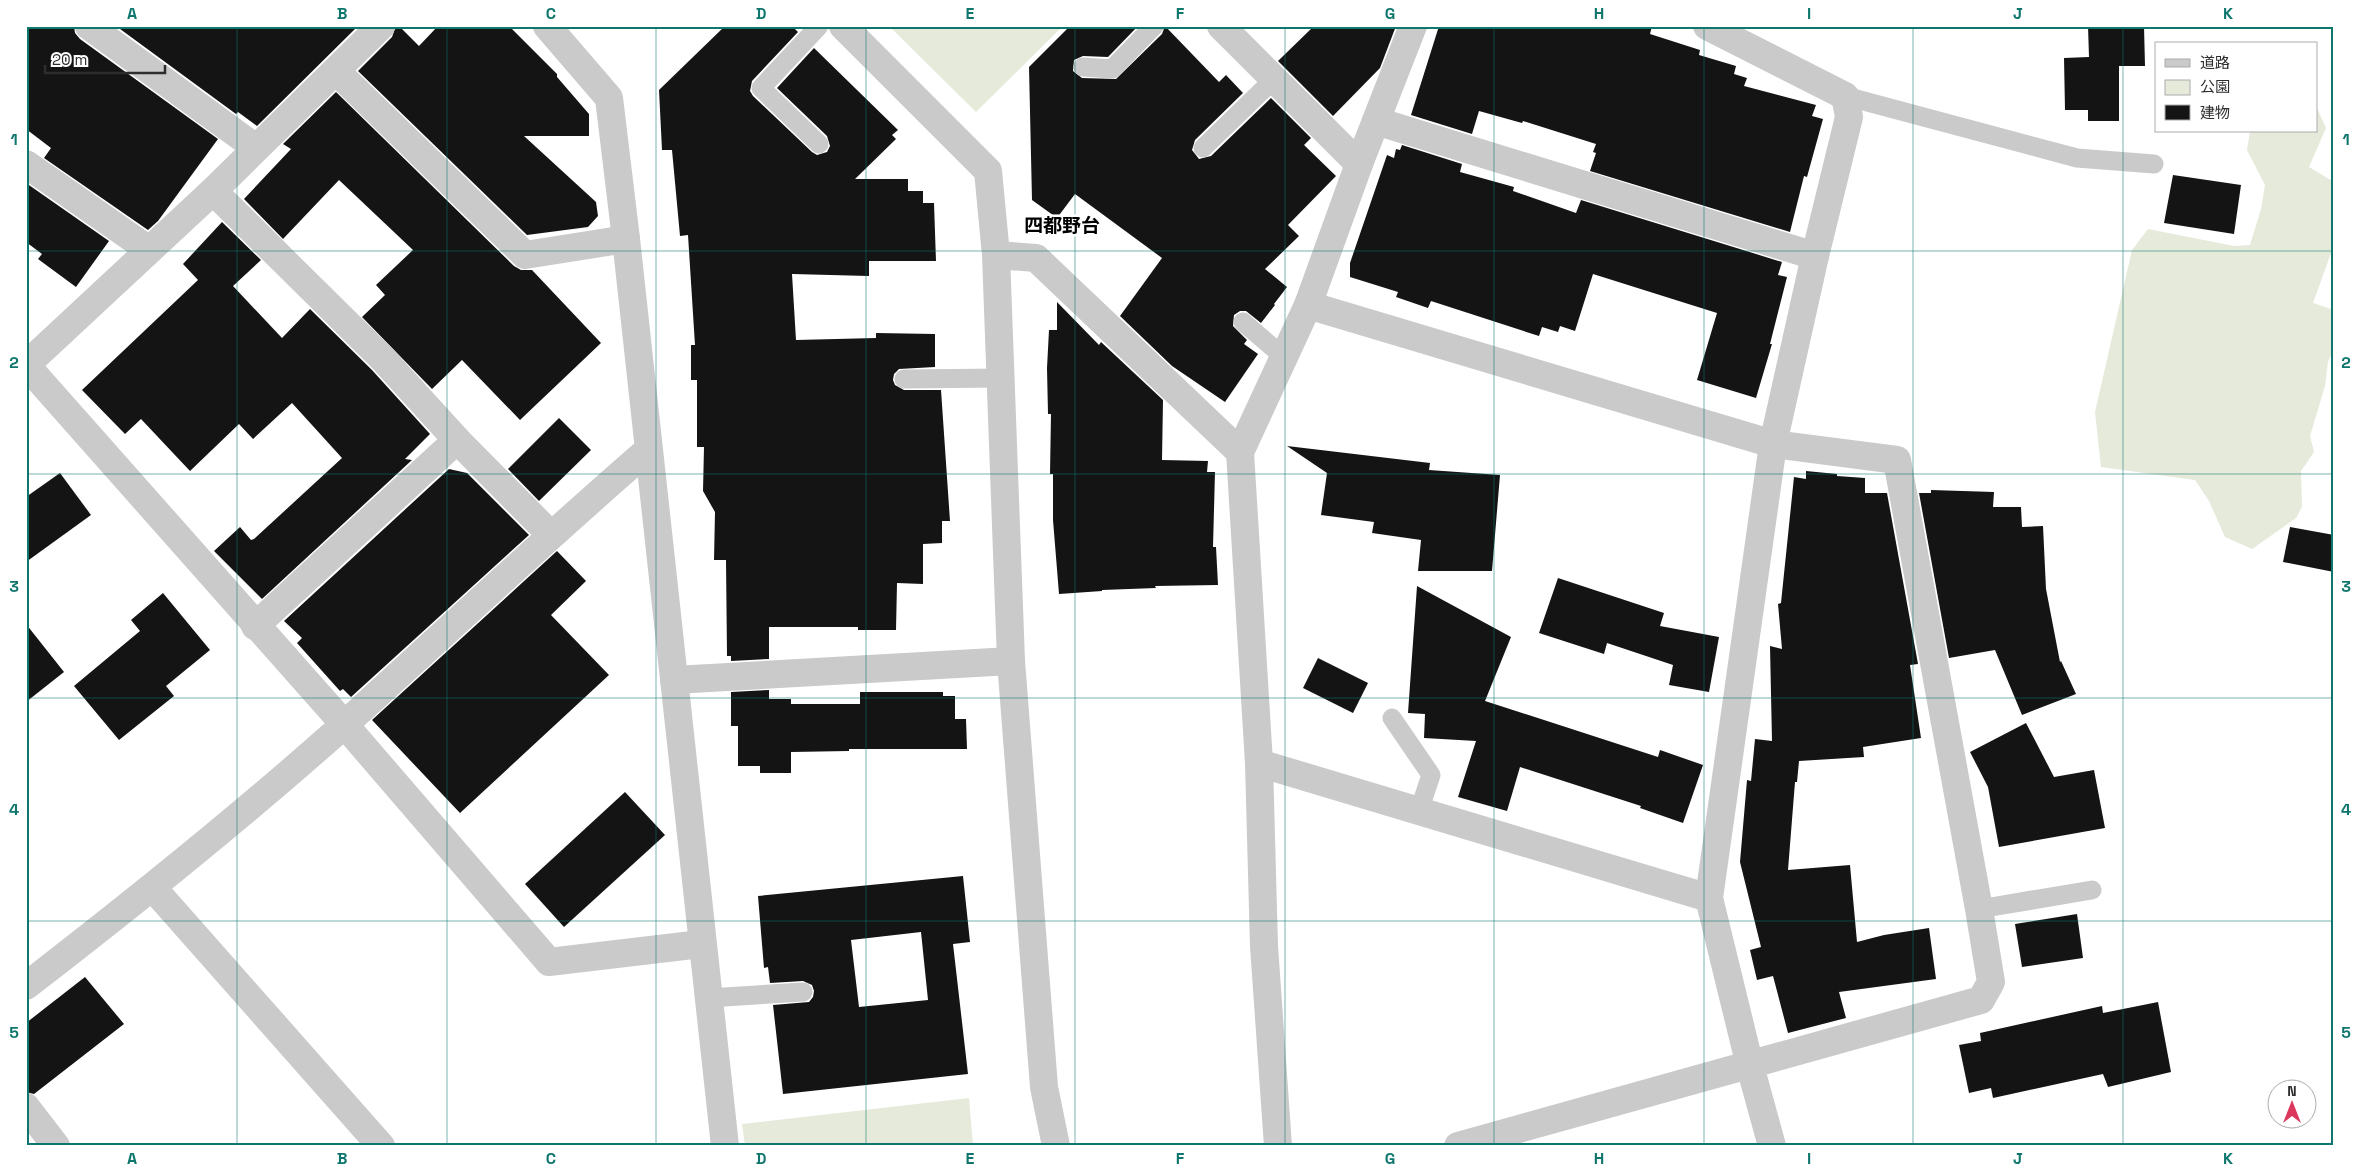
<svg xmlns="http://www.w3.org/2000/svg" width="2360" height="1172" viewBox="0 0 2360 1172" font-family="'Space Grotesk','Noto Sans JP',sans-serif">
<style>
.green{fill:#e5eadb}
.building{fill:#141414;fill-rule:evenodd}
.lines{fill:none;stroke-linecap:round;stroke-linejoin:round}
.service{stroke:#cacaca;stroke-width:19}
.minor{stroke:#cacaca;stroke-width:28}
.grid{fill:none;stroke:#0f766e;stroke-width:1;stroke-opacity:0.55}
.labels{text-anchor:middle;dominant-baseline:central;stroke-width:5;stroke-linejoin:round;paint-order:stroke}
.quarter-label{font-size:19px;font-weight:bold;fill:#000;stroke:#fff}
.neatline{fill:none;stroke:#0f766e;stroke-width:2}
.grid-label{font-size:16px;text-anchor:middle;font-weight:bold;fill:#0f766e}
</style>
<rect width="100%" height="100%" fill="#fff"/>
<g class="green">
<polygon points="889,26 1063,26 976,112"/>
<polygon points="2316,106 2326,128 2309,167 2334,182 2334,245 2313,303 2334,310 2334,348 2328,362 2325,386 2310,436 2314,452 2301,471 2302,507 2296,518 2252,549 2225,537 2209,501 2195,480 2101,467 2095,412 2132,250 2148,229 2234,246 2250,245 2261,209 2265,185 2247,150 2250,131 2316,131"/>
<polygon points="969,1098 973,1146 745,1146 742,1124"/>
</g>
<g class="building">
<polygon points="26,26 74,26 75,33 80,39 218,139 158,221 148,230 44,158 51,148 26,129"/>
<polygon points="116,26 358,26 257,126 238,112 236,114"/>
<polygon points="396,26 399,26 419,46 438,26 509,26 557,74 557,77 589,114 589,136 524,136 596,202 598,216 588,227 527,235 358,71 392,37"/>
<polygon points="725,26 792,26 798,32 752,81 750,91 753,96 812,152 817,155 827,152 830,146 827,136 777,88 814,48 898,130 892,135 896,139 855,179 908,179 908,191 923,191 923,203 934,203 936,261 869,261 869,276 792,274 796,340 876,338 876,333 935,334 935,367 899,369 894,374 893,380 895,385 904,390 941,390 950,521 942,521 942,543 923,544 923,584 897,583 896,630 858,630 858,627 769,627 769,659 731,661 731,656 727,656 726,560 714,560 715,512 703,491 704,447 697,447 697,380 691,380 691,345 695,345 688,235 680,236 672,150 662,150 659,90"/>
<polygon points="1070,26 1138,26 1108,57 1083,56 1074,60 1073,71 1082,78 1116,79 1162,34 1165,26 1219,82 1226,75 1243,93 1195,140 1192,150 1199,159 1211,156 1271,98 1311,138 1304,145 1336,176 1288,225 1299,236 1265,269 1287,287 1274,304 1275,305 1261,323 1246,311 1240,311 1234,315 1233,326 1247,340 1244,344 1258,354 1225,402 1172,366 1120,316 1162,258 1075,194 1057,218 1032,200 1029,67"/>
<polygon points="1314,26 1396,26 1380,68 1333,116 1278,61"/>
<polygon points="1439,26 1652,26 1650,34 1700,50 1699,55 1736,66 1734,74 1747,78 1744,86 1816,105 1812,116 1823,119 1807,177 1804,176 1790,232 1590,171 1596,153 1593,152 1596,144 1523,121 1522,123 1479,111 1472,134 1411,115"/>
<polygon points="2088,26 2144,26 2145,66 2119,66 2119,121 2088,121 2088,110 2065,110 2064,58 2089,57"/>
<polygon points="336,92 514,266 521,270 532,270 601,343 520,420 462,360 432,389 362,317 385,295 376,285 413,250 339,180 283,239 244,199 291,149 283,144"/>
<polygon points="1402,145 1462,164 1460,172 1514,187 1513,191 1576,213 1581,200 1782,262 1778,275 1787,277 1770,344 1772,344 1756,398 1697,380 1717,313 1593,274 1575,331 1560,326 1558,332 1542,327 1539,336 1431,301 1428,308 1396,297 1398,292 1350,277 1350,263 1387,155 1394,158 1396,149 1400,150"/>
<polygon points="2173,175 2241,185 2234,234 2164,223"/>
<polygon points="26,183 109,241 76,287 38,259 42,254 26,242"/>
<polygon points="222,222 261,260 233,286 282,338 310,309 372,370 430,434 405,459 412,460 262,599 214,551 240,527 251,540 254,539 342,458 292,403 253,439 239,424 190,471 141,419 125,434 82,390 198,280 183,264"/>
<polygon points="1057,302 1099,345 1101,342 1163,400 1162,460 1208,461 1207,472 1215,472 1213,547 1216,547 1218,585 1155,586 1156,588 1102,590 1102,591 1059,594 1053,520 1053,474 1050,474 1051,414 1048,414 1047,368 1049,330 1057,330"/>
<polygon points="559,418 591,450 539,501 508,469"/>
<polygon points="1287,446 1430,463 1429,470 1500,475 1492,571 1418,571 1421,540 1372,533 1374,522 1321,515 1327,473"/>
<polygon points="449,469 467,473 529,535 351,697 343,689 340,691 297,643 302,638 284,621"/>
<polygon points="1806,471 1837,474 1837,476 1865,478 1865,493 1887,493 1918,664 1910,665 1921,738 1863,747 1864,757 1799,761 1797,782 1795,782 1788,870 1850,865 1857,942 1884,935 1929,928 1936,979 1839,992 1846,1018 1788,1033 1773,976 1757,980 1750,950 1761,947 1740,862 1747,780 1751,781 1755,739 1772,741 1770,646 1782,649 1778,604 1781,603 1794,477 1806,479"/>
<polygon points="60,473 91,515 26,562 26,497"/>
<polygon points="1931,490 1994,492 1993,507 2021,507 2022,527 2043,526 2046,589 2060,662 2061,661 2076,694 2022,715 1995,650 1949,658 1919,493 1931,493"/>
<polygon points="2290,527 2334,535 2334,572 2283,562"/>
<polygon points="557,551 586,581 551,615 609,675 460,813 372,720"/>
<polygon points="1558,578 1664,613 1660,626 1719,637 1709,692 1669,685 1673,665 1607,643 1604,654 1539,633"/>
<polygon points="1417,586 1511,637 1485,701 1658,757 1660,750 1703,765 1683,823 1640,808 1641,806 1520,767 1507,811 1458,797 1476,741 1424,738 1425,714 1408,713"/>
<polygon points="163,593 210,650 166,686 174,696 119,740 74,686 140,631 131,620"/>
<polygon points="26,624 64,672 26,702"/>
<polygon points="1318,658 1368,683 1353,713 1303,688"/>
<polygon points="769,690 769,699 791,699 791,704 860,704 860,692 943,692 943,696 955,696 955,719 966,719 967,749 849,749 849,751 791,752 791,773 760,773 760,766 738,766 738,726 731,726 731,692"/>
<polygon points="2026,723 2054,777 2094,770 2105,828 1999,847 1988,787 1970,752"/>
<polygon points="625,792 665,835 564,927 525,884"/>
<path d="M963,876L970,942L953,944L968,1074L783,1094L773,1005L809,1002L813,997L814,991L812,985L803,981L770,983L768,967L764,968L758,896ZM921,932L928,1000L859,1007L851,940Z"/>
<polygon points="2077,914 2083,958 2022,967 2015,924"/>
<polygon points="85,977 124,1024 34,1094 26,1092 26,1023"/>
<polygon points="2158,1002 2171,1072 2108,1087 2103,1074 1993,1098 1991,1088 1969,1093 1959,1045 1981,1041 1980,1033 2102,1006 2103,1013"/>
</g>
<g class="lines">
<g class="service">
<polyline points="1083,67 1112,69 1154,26"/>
<polyline points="1845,96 2077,158 2154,164"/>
<polyline points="819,144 761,88 819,26"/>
<polyline points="1203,148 1274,79"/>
<polyline points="1243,322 1285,358"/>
<polyline points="904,379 1001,378"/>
<polyline points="1392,718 1431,775 1419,811"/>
<polyline points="1979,909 2092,890"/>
<polyline points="708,998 803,992"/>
</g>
<g class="minor">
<polyline points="89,26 256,148"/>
<polyline points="547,26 609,98 626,239 725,1146"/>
<polyline points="843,26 988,171 996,255 1011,661 1044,1087 1056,1146"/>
<polyline points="1221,26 1359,164"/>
<polyline points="1707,26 1845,96 1849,117 1815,256 1773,444 1709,898 1750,1066 1772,1146"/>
<polyline points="337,72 525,255 626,239"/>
<polyline points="1376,121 1815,256"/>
<polyline points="26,164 149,250"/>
<polyline points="213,191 383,359 457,440 550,534"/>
<polyline points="996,255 1036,258 1240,452"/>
<polyline points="1308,305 1773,444 1897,460 1979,909 1991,982 1981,1000 1458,1146"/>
<polyline points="26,365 344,724 549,962 701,944"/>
<polyline points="26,365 213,191 381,26"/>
<polyline points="255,626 457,440"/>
<polyline points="674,680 1011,661"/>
<polyline points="1259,763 1709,898"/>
<polyline points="153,888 381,1146"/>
<path d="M26,986C135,902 242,816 345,724C446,632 545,539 648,450"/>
<polyline points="26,1107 56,1146"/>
<polyline points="1278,1146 1264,946 1259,763 1240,452 1308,305 1359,164 1413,26"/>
</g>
</g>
<path class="grid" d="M237,26V1146M447,26V1146M656,26V1146M866,26V1146M1075,26V1146M1285,26V1146M1494,26V1146M1704,26V1146M1913,26V1146M2123,26V1146M26,251H2334M26,474H2334M26,698H2334M26,921H2334"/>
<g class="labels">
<g class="quarter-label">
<text x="1062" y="225">四都野台</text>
</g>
</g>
<rect width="2360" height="1172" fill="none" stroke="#ffffff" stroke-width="55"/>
<rect x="2155" y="42" width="162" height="90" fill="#ffffff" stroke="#ababab"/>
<rect x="2165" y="59" width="25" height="8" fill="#cacaca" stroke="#ababab"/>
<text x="2200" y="68" font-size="15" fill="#2d2d2d">道路</text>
<rect x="2165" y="80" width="25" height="15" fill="#e5eadb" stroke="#ababab"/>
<text x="2200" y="92" font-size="15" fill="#2d2d2d">公園</text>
<rect x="2165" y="105" width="25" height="15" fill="#141414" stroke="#ababab"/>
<text x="2200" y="118" font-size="15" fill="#2d2d2d">建物</text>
<g transform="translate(2292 1104)"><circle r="24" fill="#ffffff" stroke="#ababab"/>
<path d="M0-4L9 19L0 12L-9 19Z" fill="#dc375d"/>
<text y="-8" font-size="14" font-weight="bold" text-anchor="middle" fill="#2d2d2d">N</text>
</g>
<path d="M45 65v8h120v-8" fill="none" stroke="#2d2d2d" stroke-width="2.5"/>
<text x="52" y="65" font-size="15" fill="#2d2d2d" stroke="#ffffff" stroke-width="4" paint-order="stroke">20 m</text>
<rect x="28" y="28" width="2304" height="1116" class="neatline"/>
<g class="grid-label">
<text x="132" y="19">A</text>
<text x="342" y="19">B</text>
<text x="551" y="19">C</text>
<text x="761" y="19">D</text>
<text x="970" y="19">E</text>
<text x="1180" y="19">F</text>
<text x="1390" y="19">G</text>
<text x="1599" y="19">H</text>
<text x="1809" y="19">I</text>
<text x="2018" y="19">J</text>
<text x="2228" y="19">K</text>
<text x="14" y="145">1</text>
<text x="2346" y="145">1</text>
<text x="14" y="368">2</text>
<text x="2346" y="368">2</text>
<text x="14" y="592">3</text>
<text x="2346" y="592">3</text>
<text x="14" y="815">4</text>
<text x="2346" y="815">4</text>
<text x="14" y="1038">5</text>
<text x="2346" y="1038">5</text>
<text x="132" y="1164">A</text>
<text x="342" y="1164">B</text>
<text x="551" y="1164">C</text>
<text x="761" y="1164">D</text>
<text x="970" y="1164">E</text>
<text x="1180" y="1164">F</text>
<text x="1390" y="1164">G</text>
<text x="1599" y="1164">H</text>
<text x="1809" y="1164">I</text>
<text x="2018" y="1164">J</text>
<text x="2228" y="1164">K</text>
</g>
</svg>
